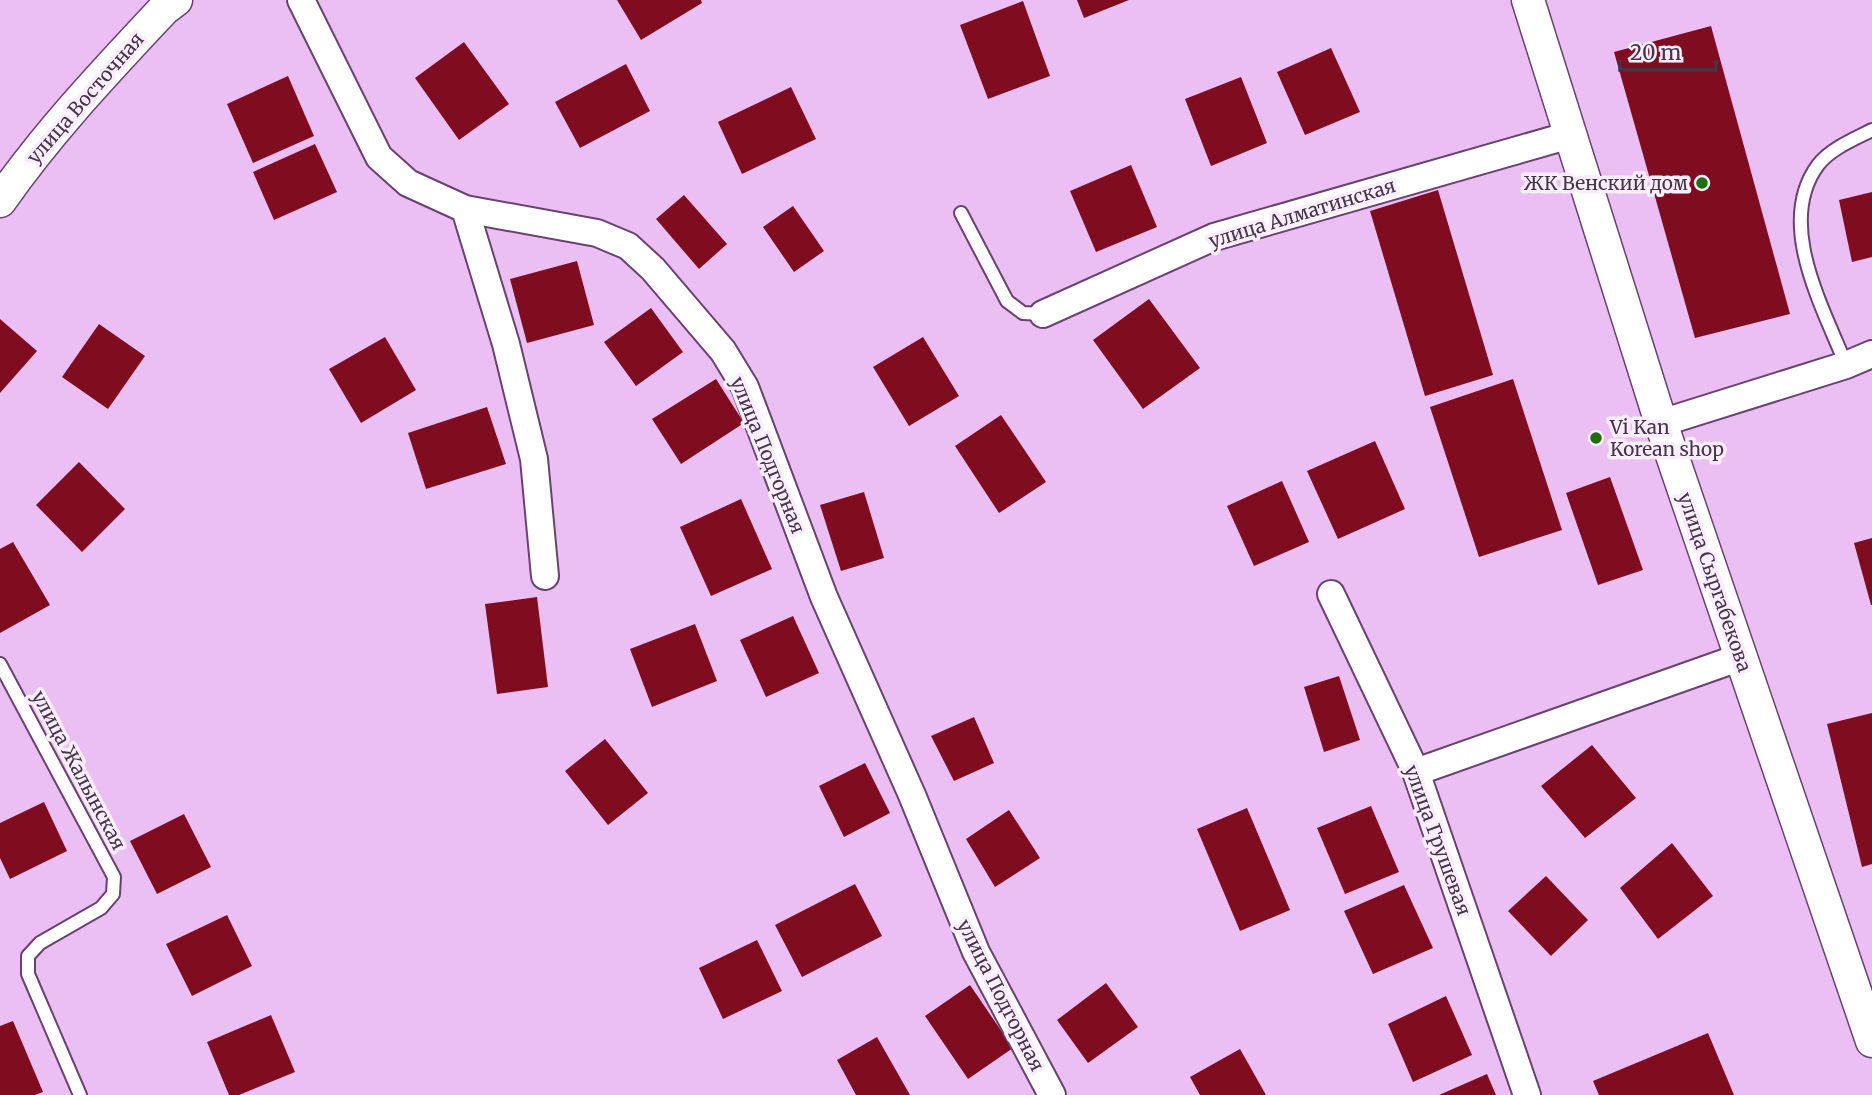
<svg xmlns="http://www.w3.org/2000/svg" width="1872" height="1095" viewBox="0 0 1872 1095" font-family="Merriweather,serif">
<style>
.building{fill:#7f0c1f}
.lines{fill:none;stroke-linecap:round;stroke-linejoin:round}
.service-casing{stroke:#694270;stroke-width:16}
.minor-casing{stroke:#694270;stroke-width:30}
.tertiary-casing{stroke:#694270;stroke-width:35}
.service{stroke:#fff;stroke-width:12}
.minor{stroke:#fff;stroke-width:26}
.tertiary{stroke:#fff;stroke-width:32}
.poi-dot{fill:#216d0f;stroke:#faedfd;stroke-width:2.5}
.labels{text-anchor:middle;dominant-baseline:central;stroke-width:7;stroke-linejoin:round;paint-order:stroke}
.street-label{font-size:19px;fill:#46344a;stroke:#faedfd}
.poi-label{font-size:19px;fill:#46344a;stroke:#faedfd;text-anchor:end}
</style>
<rect width="100%" height="100%" fill="#ebbff4"/>
<g class="building">
<polygon points="617,0 701,0 702,3 641,40"/>
<polygon points="1077,0 1129,0 1084,18"/>
<polygon points="1023,1 1050,76 988,99 960,25"/>
<polygon points="1711,26 1790,314 1695,338 1614,52"/>
<polygon points="464,42 509,104 459,140 415,78"/>
<polygon points="1331,48 1360,112 1305,135 1277,72"/>
<polygon points="626,64 650,111 580,148 555,102"/>
<polygon points="288,76 314,136 253,163 227,104"/>
<polygon points="1241,77 1267,143 1211,166 1185,99"/>
<polygon points="791,87 816,139 742,174 718,122"/>
<polygon points="315,144 337,192 274,220 253,172"/>
<polygon points="1131,165 1157,227 1096,252 1070,191"/>
<polygon points="1438,190 1493,375 1425,396 1370,211"/>
<polygon points="1872,192 1872,257 1852,262 1839,200"/>
<polygon points="684,195 727,244 699,269 656,219"/>
<polygon points="793,206 824,251 794,272 763,227"/>
<polygon points="577,261 594,325 527,343 510,279"/>
<polygon points="1149,299 1200,368 1143,409 1093,340"/>
<polygon points="651,308 683,352 636,386 604,342"/>
<polygon points="0,319 37,351 0,393"/>
<polygon points="99,324 145,356 108,409 62,377"/>
<polygon points="385,337 416,390 361,423 329,369"/>
<polygon points="923,337 959,396 909,426 873,367"/>
<polygon points="716,379 744,423 681,464 652,419"/>
<polygon points="1513,379 1562,530 1479,557 1430,407"/>
<polygon points="487,407 506,464 426,489 408,433"/>
<polygon points="1001,415 1046,482 999,513 955,446"/>
<polygon points="1375,441 1405,509 1338,539 1307,471"/>
<polygon points="79,462 125,509 82,552 36,505"/>
<polygon points="1610,477 1643,570 1598,585 1566,493"/>
<polygon points="1282,481 1309,542 1254,566 1227,506"/>
<polygon points="864,492 884,558 841,571 820,505"/>
<polygon points="741,499 772,569 711,596 680,527"/>
<polygon points="1872,538 1872,605 1871,605 1854,543"/>
<polygon points="13,542 50,605 0,633 0,549"/>
<polygon points="537,597 548,687 497,694 485,604"/>
<polygon points="793,616 819,673 766,697 740,640"/>
<polygon points="695,624 717,681 652,707 630,649"/>
<polygon points="1339,676 1360,740 1324,752 1304,687"/>
<polygon points="1872,713 1872,864 1862,867 1827,724"/>
<polygon points="974,717 994,763 954,781 931,736"/>
<polygon points="605,739 648,793 608,825 565,771"/>
<polygon points="1592,745 1636,798 1585,838 1541,786"/>
<polygon points="865,763 890,813 844,837 819,786"/>
<polygon points="44,802 67,851 10,879 0,858 0,823"/>
<polygon points="1371,806 1399,872 1345,894 1317,828"/>
<polygon points="1247,808 1290,910 1240,931 1197,829"/>
<polygon points="1009,810 1040,858 995,887 966,839"/>
<polygon points="184,814 211,867 157,894 130,841"/>
<polygon points="1672,843 1713,896 1658,939 1620,888"/>
<polygon points="1546,876 1588,920 1551,956 1508,911"/>
<polygon points="855,884 882,936 802,977 775,925"/>
<polygon points="1404,885 1433,948 1373,974 1344,911"/>
<polygon points="227,915 252,966 192,996 166,944"/>
<polygon points="757,940 782,991 723,1019 699,968"/>
<polygon points="1106,983 1138,1027 1088,1063 1057,1020"/>
<polygon points="970,985 1013,1048 968,1079 925,1016"/>
<polygon points="1446,996 1472,1055 1413,1082 1388,1024"/>
<polygon points="271,1015 295,1072 239,1095 229,1095 207,1042"/>
<polygon points="13,1021 43,1092 35,1095 0,1095 0,1026"/>
<polygon points="1708,1033 1734,1095 1599,1095 1593,1081"/>
<polygon points="877,1037 910,1095 856,1095 837,1060"/>
<polygon points="1240,1049 1266,1095 1200,1095 1190,1077"/>
<polygon points="1487,1074 1496,1095 1439,1095"/>
</g>
<g class="lines">
<g class="service-casing">
<g id="service">
<polyline points="961,213 1007,301 1023,313 1043,314"/>
<path d="M1846,365C1823,307 1775,223 1818,165C1830,149 1854,139 1872,130"/>
<polyline points="0,664 114,877 113,894 101,908 40,943 28,956 28,974 80,1095"/>
</g>
</g>
<g class="minor-casing">
<g id="minor">
<polyline points="301,0 379,157 408,183 465,209 597,233 628,246 653,269 723,351 745,387 824,597 912,795 976,952 1052,1095"/>
<polyline points="465,209 506,344 534,459 545,576"/>
<polyline points="1043,314 1214,237 1570,135"/>
<polyline points="1661,423 1846,365 1872,354"/>
<polyline points="1331,594 1416,772 1527,1095"/>
<polyline points="1416,772 1741,657"/>
</g>
</g>
<g class="tertiary-casing">
<g id="tertiary">
<polyline points="1528,0 1661,423 1872,1041"/>
<path d="M0,201C49,131 106,71 164,9L176,0"/>
</g>
</g>
<use href="#service" class="service"/>
<use href="#minor" class="minor"/>
<use href="#tertiary" class="tertiary"/>
</g>
<g class="poi-dot">
<circle cx="1702" cy="183" r="7"/>
<circle cx="1596" cy="438" r="7"/>
</g>
<g class="labels">
<g class="street-label">
<text transform="translate(85 98) rotate(-49)">улица Восточная</text>
<text transform="translate(1302 213) rotate(-17)">улица Алматинская</text>
<text transform="translate(768 455) rotate(68)">улица Подгорная</text>
<text transform="translate(1715 582) rotate(71)">улица Сыргабекова</text>
<text transform="translate(79 770) rotate(62)">улица Жалынская</text>
<text transform="translate(1438 840) rotate(70)">улица Грушевая</text>
<text transform="translate(1001 995) rotate(63)">улица Подгорная</text>
</g>
<g class="poi-label">
<text x="1688" y="183">ЖК Венский дом</text>
<text x="1610" y="427" text-anchor="start">Vi Kan<tspan x="1610" dy="22">Korean shop</tspan></text>
</g>
</g>
<path d="M1620 60v10h96v-10" fill="none" stroke="#46344a" stroke-width="3.5"/>
<text x="1630" y="60" font-size="21" fill="#46344a" stroke="#faedfd" stroke-width="5" paint-order="stroke">20 m</text>
</svg>
